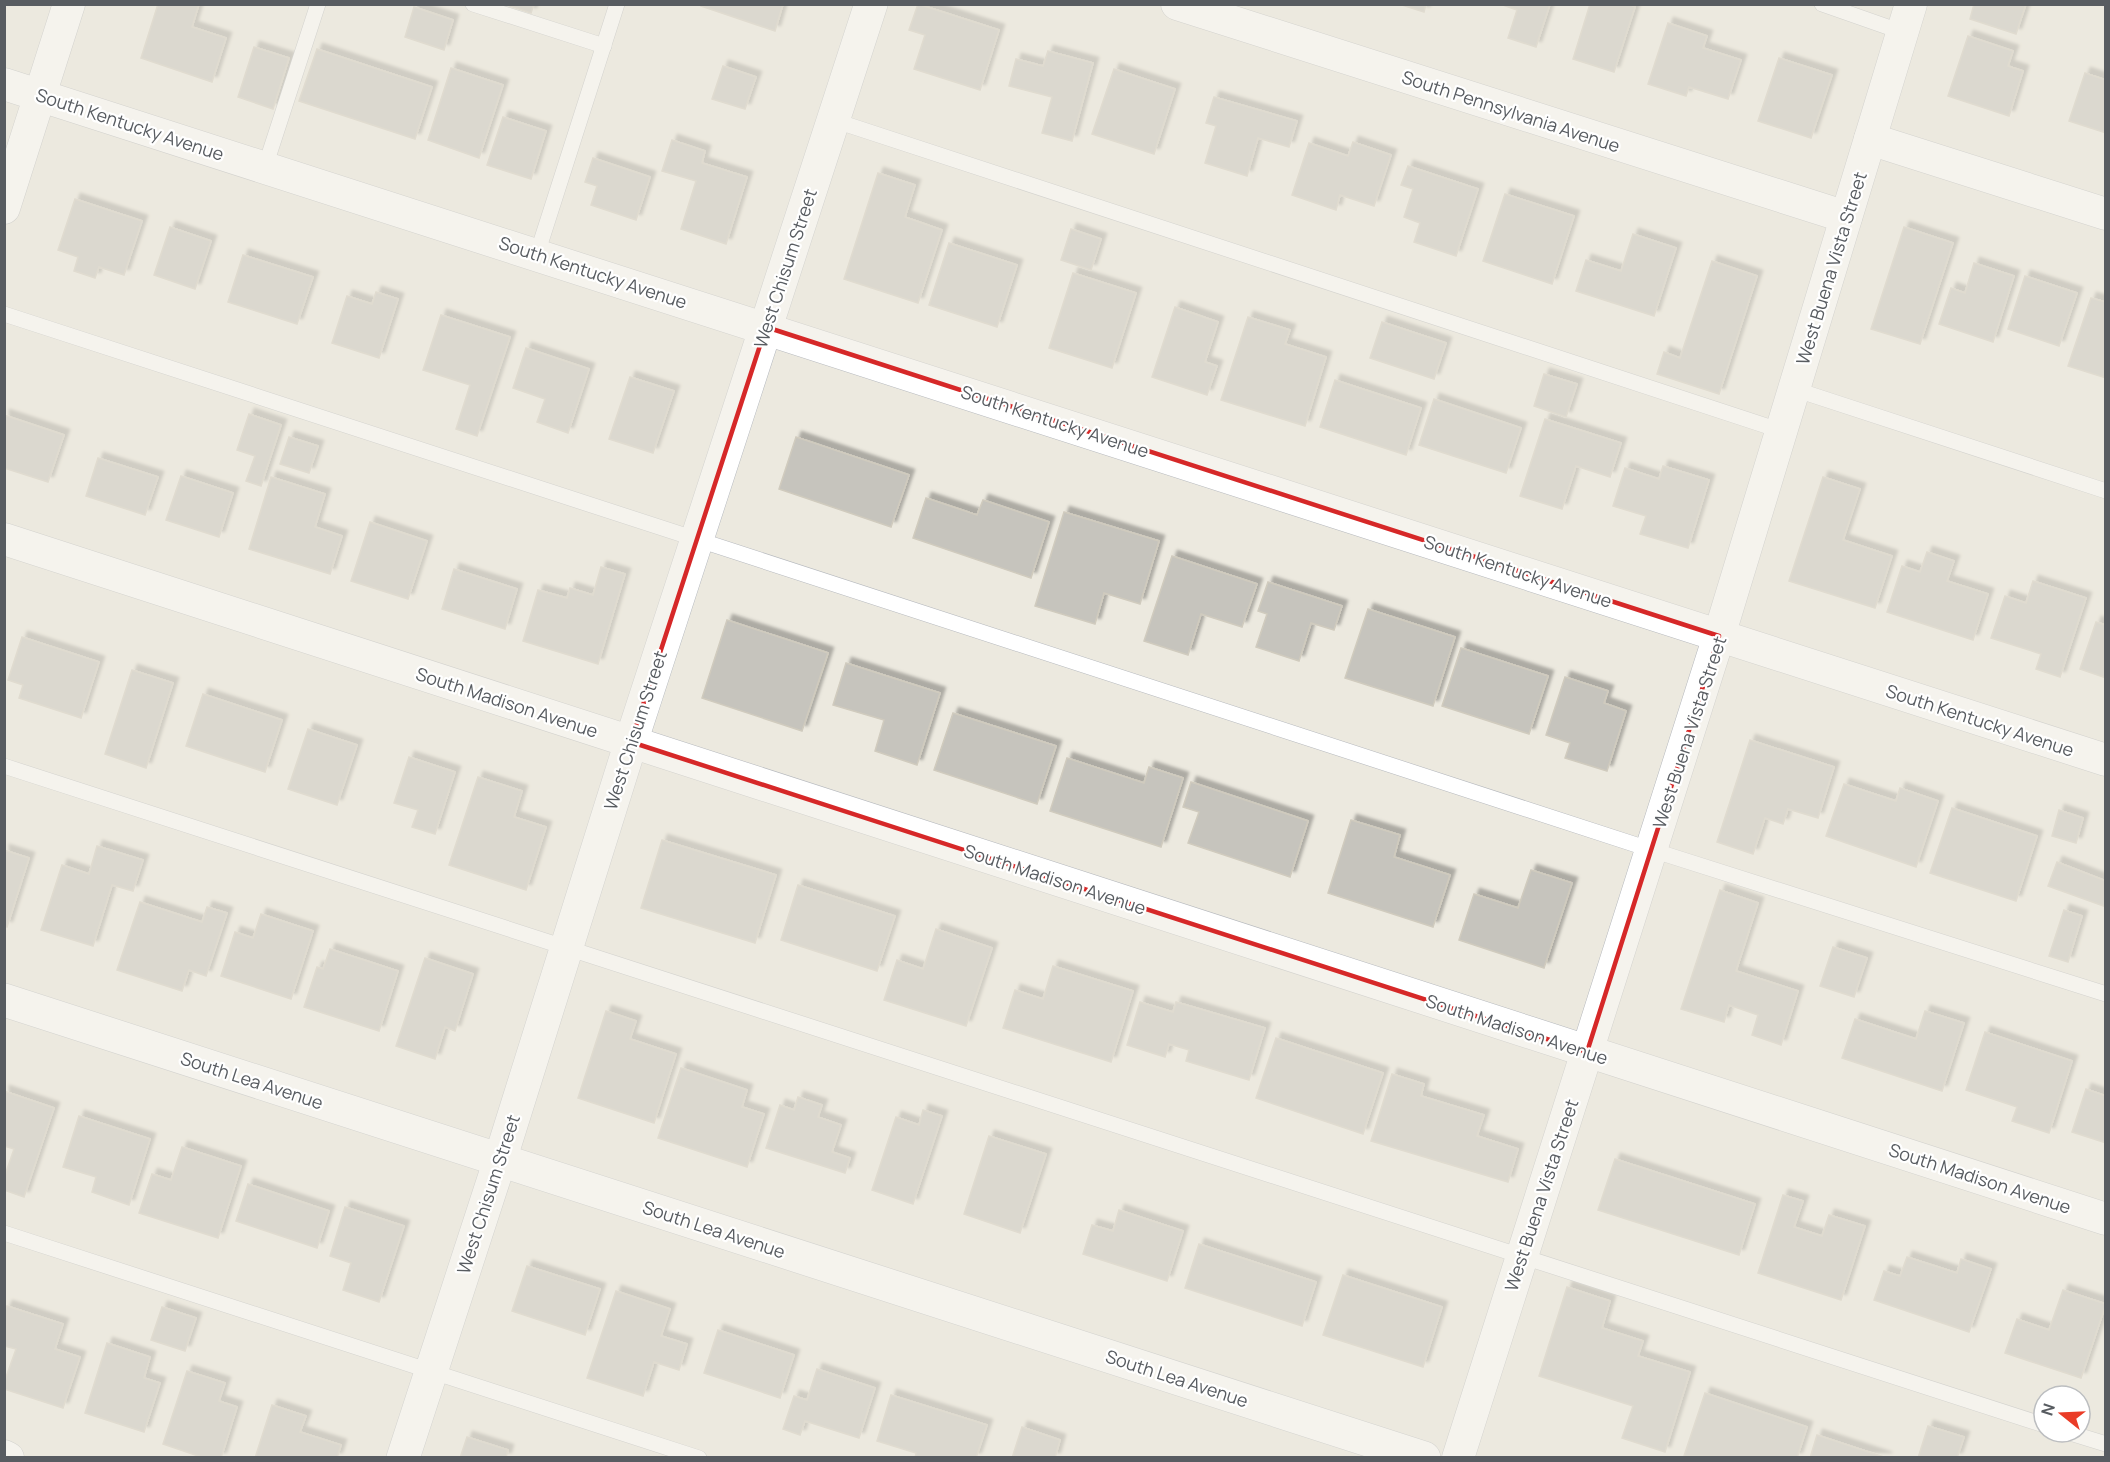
<svg xmlns="http://www.w3.org/2000/svg" width="2110" height="1462" viewBox="0 0 2110 1462" font-family="Manrope,sans-serif">
<style>
.building{fill:#c6c4bd;stroke:#d0cbbe;stroke-width:1.5;filter:url(#shadow)}
.lines{fill:none;stroke-linecap:round;stroke-linejoin:round}
.lane-casing{stroke:#b5b8bd;stroke-width:16}
.street-casing{stroke:#b5b8bd;stroke-width:33}
.secondary-casing{stroke:#b5b9bf;stroke-width:34}
.lane{stroke:#fff;stroke-width:15}
.street{stroke:#fff;stroke-width:32}
.secondary{stroke:#fff;stroke-width:33}
.marked{fill:none;stroke:#d62828;stroke-width:4.5;stroke-linejoin:round}
.labels{text-anchor:middle;dominant-baseline:central;stroke-width:4.5;stroke-linejoin:round;paint-order:stroke}
.street-label{font-size:18px;fill:#585c61;stroke:#fff}
</style>
<defs>
<filter id="shadow"><feDropShadow dx="5.5" dy="-5.5" stdDeviation="1.5" flood-color="#0004"/></filter>
</defs>
<rect width="100%" height="100%" fill="#ece9df"/>
<g class="building">
<polygon points="158,4 199,4 192,27 226,38 212,82 141,58"/>
<polygon points="504,4 534,4 531,13"/>
<polygon points="702,4 783,4 775,31 701,6"/>
<polygon points="918,4 999,30 980,90 914,69 925,35 909,30"/>
<polygon points="1399,4 1426,4 1424,12"/>
<polygon points="1500,4 1550,4 1536,47 1508,38 1517,10"/>
<polygon points="1590,4 1628,4 1635,7 1614,72 1573,59"/>
<polygon points="1974,4 2026,4 2016,34 1970,19"/>
<polygon points="414,7 453,20 444,50 405,37"/>
<polygon points="1668,23 1707,36 1703,48 1741,60 1728,99 1689,87 1686,96 1648,84"/>
<polygon points="1968,36 2013,51 2008,66 2023,71 2009,116 1948,96"/>
<polygon points="254,47 289,58 273,109 238,97"/>
<polygon points="317,49 432,87 415,139 299,101"/>
<polygon points="1048,51 1093,63 1072,141 1042,133 1052,97 1009,86 1016,59 1043,66"/>
<polygon points="1779,58 1832,75 1811,138 1758,121"/>
<polygon points="723,66 756,77 745,109 712,99"/>
<polygon points="451,68 503,85 479,158 428,140"/>
<polygon points="1114,69 1175,89 1154,154 1092,134"/>
<polygon points="2085,73 2106,80 2106,133 2069,121"/>
<polygon points="1214,97 1297,121 1289,147 1258,138 1247,176 1205,163 1216,126 1206,123"/>
<polygon points="503,117 546,131 531,179 487,165"/>
<polygon points="672,140 705,151 702,163 747,177 726,244 681,229 696,181 662,171"/>
<polygon points="1353,142 1391,155 1374,206 1340,195 1336,210 1292,195 1309,143 1348,156"/>
<polygon points="593,158 650,177 636,220 591,205 597,186 585,182"/>
<polygon points="1408,166 1478,189 1456,256 1414,242 1420,223 1404,217 1413,189 1401,185"/>
<polygon points="878,173 915,185 905,217 942,230 918,303 844,279"/>
<polygon points="1505,194 1574,216 1552,284 1483,261"/>
<polygon points="75,199 142,221 124,275 99,267 95,278 74,271 78,257 58,250"/>
<polygon points="170,227 211,241 195,289 154,275"/>
<polygon points="1904,227 1953,243 1920,344 1871,329"/>
<polygon points="1071,229 1101,239 1091,270 1061,260"/>
<polygon points="1633,234 1676,248 1654,316 1576,291 1586,260 1621,271"/>
<polygon points="949,243 1017,265 997,327 929,305"/>
<polygon points="243,255 313,277 297,324 228,302"/>
<polygon points="1712,261 1757,276 1719,394 1657,374 1664,352 1680,358"/>
<polygon points="1974,263 2014,276 1993,342 1939,324 1951,288 1965,293"/>
<polygon points="1073,273 1136,293 1112,368 1049,348"/>
<polygon points="2025,276 2077,293 2059,346 2008,329"/>
<polygon points="376,292 398,299 379,358 332,343 347,296 372,304"/>
<polygon points="2091,298 2106,302 2106,378 2068,366"/>
<polygon points="1175,307 1218,322 1205,362 1217,366 1207,395 1152,377"/>
<polygon points="441,315 510,337 477,436 456,429 470,385 423,370"/>
<polygon points="1248,317 1290,330 1285,344 1326,357 1305,426 1221,400"/>
<polygon points="1382,322 1446,343 1434,379 1370,358"/>
<polygon points="526,348 589,369 568,433 537,422 545,399 513,388"/>
<polygon points="1544,374 1577,384 1566,417 1534,406"/>
<polygon points="630,377 674,391 653,453 609,439"/>
<polygon points="1335,380 1421,408 1406,455 1320,427"/>
<polygon points="1434,399 1521,428 1506,473 1419,445"/>
<polygon points="249,414 281,425 261,486 246,481 255,456 237,450"/>
<polygon points="4,415 64,435 48,482 4,468"/>
<polygon points="1545,419 1621,443 1610,477 1576,466 1562,509 1520,496"/>
<polygon points="289,437 318,446 309,473 280,464"/>
<polygon points="796,437 909,475 891,527 779,489"/>
<polygon points="98,458 158,477 145,515 86,496"/>
<polygon points="1663,466 1709,480 1688,548 1640,534 1646,516 1613,506 1625,468 1659,479"/>
<polygon points="181,476 233,493 219,537 166,520"/>
<polygon points="271,477 325,494 315,527 342,536 330,574 249,549"/>
<polygon points="1823,477 1860,489 1843,540 1892,556 1875,608 1789,581"/>
<polygon points="926,498 977,515 983,500 1049,522 1031,578 913,538"/>
<polygon points="1064,512 1159,541 1140,604 1104,593 1095,624 1035,606"/>
<polygon points="370,522 427,541 408,599 351,581"/>
<polygon points="1927,552 1954,561 1947,581 1988,594 1973,640 1887,612 1902,566 1920,572"/>
<polygon points="1172,556 1257,584 1242,627 1201,614 1188,655 1144,641"/>
<polygon points="601,567 625,574 598,664 523,641 538,590 567,598 570,588 593,595"/>
<polygon points="454,569 517,589 505,629 442,609"/>
<polygon points="2033,581 2086,598 2060,677 2036,669 2041,654 1991,638 2005,596 2026,603"/>
<polygon points="1268,582 1342,606 1334,630 1311,623 1299,661 1256,647 1267,614 1258,611"/>
<polygon points="1368,609 1455,637 1433,706 1345,678"/>
<polygon points="727,620 828,653 802,731 702,698"/>
<polygon points="2096,622 2106,625 2106,678 2080,669"/>
<polygon points="22,637 99,662 81,718 19,698 23,685 8,680"/>
<polygon points="1461,648 1548,676 1529,734 1442,706"/>
<polygon points="846,663 940,693 917,765 875,751 884,720 833,705"/>
<polygon points="132,670 173,683 146,768 105,754"/>
<polygon points="1565,677 1608,691 1604,703 1626,711 1607,771 1565,758 1570,743 1546,735"/>
<polygon points="203,694 282,720 265,772 186,746"/>
<polygon points="953,713 1056,746 1037,804 934,770"/>
<polygon points="308,729 357,745 337,805 288,789"/>
<polygon points="1750,740 1834,767 1818,818 1788,809 1783,824 1765,818 1753,854 1717,842"/>
<polygon points="409,757 455,772 435,834 412,827 418,810 394,803"/>
<polygon points="1067,758 1144,783 1149,767 1183,778 1161,847 1050,811"/>
<polygon points="478,777 522,791 514,817 546,827 526,890 449,865"/>
<polygon points="1191,782 1308,821 1290,877 1188,843 1199,812 1183,807"/>
<polygon points="1844,784 1896,801 1900,788 1938,801 1916,867 1826,836"/>
<polygon points="1952,808 2037,836 2016,901 1930,873"/>
<polygon points="2059,810 2083,818 2076,843 2052,836"/>
<polygon points="1351,820 1400,835 1394,857 1450,875 1433,927 1328,893"/>
<polygon points="662,840 776,875 755,943 641,908"/>
<polygon points="97,846 143,860 133,891 112,885 93,946 41,930 62,865 89,874"/>
<polygon points="4,850 29,858 7,927 4,926"/>
<polygon points="2057,862 2106,881 2106,907 2048,886"/>
<polygon points="1531,870 1572,883 1544,968 1459,940 1474,894 1518,908"/>
<polygon points="798,885 895,916 877,971 781,940"/>
<polygon points="1720,890 1758,903 1736,971 1798,991 1781,1045 1752,1035 1758,1015 1729,1005 1724,1022 1681,1009"/>
<polygon points="140,902 202,922 207,907 227,913 206,976 189,970 182,991 117,970"/>
<polygon points="2064,910 2082,916 2068,962 2049,956"/>
<polygon points="261,914 313,931 291,999 221,976 235,932 253,938"/>
<polygon points="936,929 992,948 966,1026 884,1000 897,960 923,969"/>
<polygon points="1833,947 1867,958 1854,997 1820,986"/>
<polygon points="330,949 398,971 379,1031 304,1007 317,967 323,969"/>
<polygon points="425,958 473,974 455,1031 445,1027 435,1059 396,1046"/>
<polygon points="1053,966 1133,991 1111,1062 1003,1028 1015,990 1043,999"/>
<polygon points="1140,1002 1173,1012 1176,1002 1265,1028 1249,1080 1186,1061 1189,1050 1169,1044 1165,1057 1127,1045"/>
<polygon points="606,1011 636,1021 630,1039 676,1054 654,1123 578,1098"/>
<polygon points="1925,1011 1964,1023 1942,1091 1842,1058 1855,1019 1916,1039"/>
<polygon points="1985,1032 2072,1061 2049,1133 2012,1121 2017,1107 1966,1090"/>
<polygon points="1276,1038 1383,1073 1363,1134 1256,1098"/>
<polygon points="681,1068 747,1090 742,1107 764,1114 747,1167 658,1138"/>
<polygon points="1392,1074 1424,1084 1421,1096 1484,1115 1477,1136 1518,1149 1508,1182 1371,1141"/>
<polygon points="2086,1089 2106,1096 2106,1143 2072,1132"/>
<polygon points="4,1091 54,1108 24,1197 4,1190 4,1178 14,1149 4,1146"/>
<polygon points="798,1097 822,1105 818,1117 841,1125 832,1152 850,1158 845,1173 766,1148 780,1105 794,1110"/>
<polygon points="923,1110 942,1116 913,1204 872,1190 896,1117 919,1125"/>
<polygon points="79,1116 150,1139 129,1205 92,1192 96,1177 63,1167"/>
<polygon points="989,1136 1046,1154 1020,1233 964,1214"/>
<polygon points="182,1147 241,1166 218,1238 139,1213 152,1174 171,1180"/>
<polygon points="1615,1159 1755,1204 1739,1255 1598,1210"/>
<polygon points="248,1184 329,1211 317,1248 236,1221"/>
<polygon points="1783,1195 1803,1201 1794,1227 1822,1236 1829,1215 1865,1226 1841,1300 1758,1273"/>
<polygon points="345,1207 404,1226 379,1302 343,1290 351,1263 330,1256"/>
<polygon points="1119,1210 1183,1231 1167,1281 1083,1254 1092,1225 1113,1231"/>
<polygon points="1199,1244 1316,1282 1302,1326 1185,1288"/>
<polygon points="1907,1257 1957,1273 1961,1259 1991,1269 1969,1332 1874,1300 1884,1271 1900,1276"/>
<polygon points="527,1266 600,1289 585,1335 512,1311"/>
<polygon points="1343,1275 1442,1307 1423,1367 1323,1335"/>
<polygon points="1567,1287 1610,1301 1602,1328 1643,1341 1638,1356 1690,1372 1665,1452 1622,1438 1633,1406 1539,1376"/>
<polygon points="2063,1290 2106,1304 2081,1378 2005,1353 2017,1319 2049,1330"/>
<polygon points="616,1291 670,1309 661,1336 687,1344 679,1370 654,1362 643,1396 587,1378"/>
<polygon points="7,1306 63,1324 55,1349 80,1357 63,1408 4,1389 4,1383 16,1349 4,1346 4,1313"/>
<polygon points="162,1307 196,1318 185,1351 151,1340"/>
<polygon points="718,1330 794,1355 780,1398 704,1373"/>
<polygon points="107,1343 150,1357 144,1378 160,1383 144,1432 85,1413"/>
<polygon points="817,1369 875,1388 859,1438 805,1421 800,1435 783,1429 794,1396 807,1400"/>
<polygon points="187,1371 225,1383 219,1401 237,1407 221,1458 204,1458 163,1444"/>
<polygon points="1705,1393 1807,1427 1797,1458 1684,1456"/>
<polygon points="891,1395 987,1425 976,1458 915,1458 916,1453 877,1441"/>
<polygon points="272,1405 306,1416 300,1432 341,1445 337,1458 255,1458"/>
<polygon points="1928,1426 1964,1437 1957,1458 1918,1458"/>
<polygon points="1022,1427 1060,1440 1055,1458 1012,1458"/>
<polygon points="1817,1435 1887,1458 1810,1458"/>
<polygon points="467,1437 508,1450 506,1458 460,1458"/>
</g>
<g class="lines">
<g class="lane-casing">
<g id="lane">
<polyline points="473,4 604,46"/>
<polyline points="1822,4 1902,32"/>
<polyline points="833,120 1782,431"/>
<polyline points="265,167 318,4"/>
<polyline points="537,254 617,4"/>
<polyline points="4,314 1652,850 2106,994"/>
<polyline points="1794,389 2106,491"/>
<polyline points="4,766 2044,1425"/>
<polyline points="4,1233 699,1458"/>
<polyline points="2067,1432 2106,1444"/>
</g>
</g>
<g class="street-casing">
<g id="street">
<polyline points="1177,4 1846,217"/>
<polyline points="4,84 2106,760"/>
<polyline points="1870,139 2106,214"/>
<polyline points="4,208 69,4"/>
<polyline points="4,539 2106,1219"/>
<polyline points="4,1456 8,1458"/>
<polyline points="1458,1458 1719,636 1911,4"/>
</g>
</g>
<g class="secondary-casing">
<g id="secondary">
<polyline points="4,1000 1424,1458"/>
<polyline points="403,1458 500,1160 631,742 871,4"/>
</g>
</g>
<use href="#lane" class="lane"/>
<use href="#street" class="street"/>
<use href="#secondary" class="secondary"/>
</g>
<path d="M0 0H2110V1462H0ZM766,327L1719,636L1587,1052L631,742Z" fill="#ece9df" fill-opacity=".55" fill-rule="evenodd"/>
<path class="marked" d="M766,327L1719,636L1587,1052L631,742Z"/>
<g class="labels">
<g class="street-label">
<text transform="translate(1511 111) rotate(18)">South Pennsylvania Avenue</text>
<text transform="translate(130 124) rotate(18)">South Kentucky Avenue</text>
<text transform="translate(785 268) rotate(-72)">West Chisum Street</text>
<text transform="translate(1831 268) rotate(-73)">West Buena Vista Street</text>
<text transform="translate(593 272) rotate(18)">South Kentucky Avenue</text>
<text transform="translate(1055 421) rotate(18)">South Kentucky Avenue</text>
<text transform="translate(1518 571) rotate(18)">South Kentucky Avenue</text>
<text transform="translate(507 702) rotate(18)">South Madison Avenue</text>
<text transform="translate(1980 720) rotate(18)">South Kentucky Avenue</text>
<text transform="translate(635 730) rotate(-72)">West Chisum Street</text>
<text transform="translate(1689 732) rotate(-72)">West Buena Vista Street</text>
<text transform="translate(1055 879) rotate(18)">South Madison Avenue</text>
<text transform="translate(1517 1029) rotate(18)">South Madison Avenue</text>
<text transform="translate(252 1080) rotate(18)">South Lea Avenue</text>
<text transform="translate(1980 1178) rotate(18)">South Madison Avenue</text>
<text transform="translate(488 1194) rotate(-72)">West Chisum Street</text>
<text transform="translate(1541 1195) rotate(-72)">West Buena Vista Street</text>
<text transform="translate(714 1229) rotate(18)">South Lea Avenue</text>
<text transform="translate(1177 1378) rotate(18)">South Lea Avenue</text>
</g>
</g>
<rect width="2110" height="1462" fill="none" stroke="#585c61" stroke-width="12"/>
<g transform="translate(2062 1414) rotate(288)"><circle r="28" fill="#ffffff" stroke="#bcbec0" stroke-width="1.5"/>
<path d="M0-4.5L10 22L0 15L-10 22Z" fill="#ea3c27"/>
<text y="-9" font-size="16" font-weight="bold" text-anchor="middle" fill="#585c61">N</text>
</g>
</svg>
